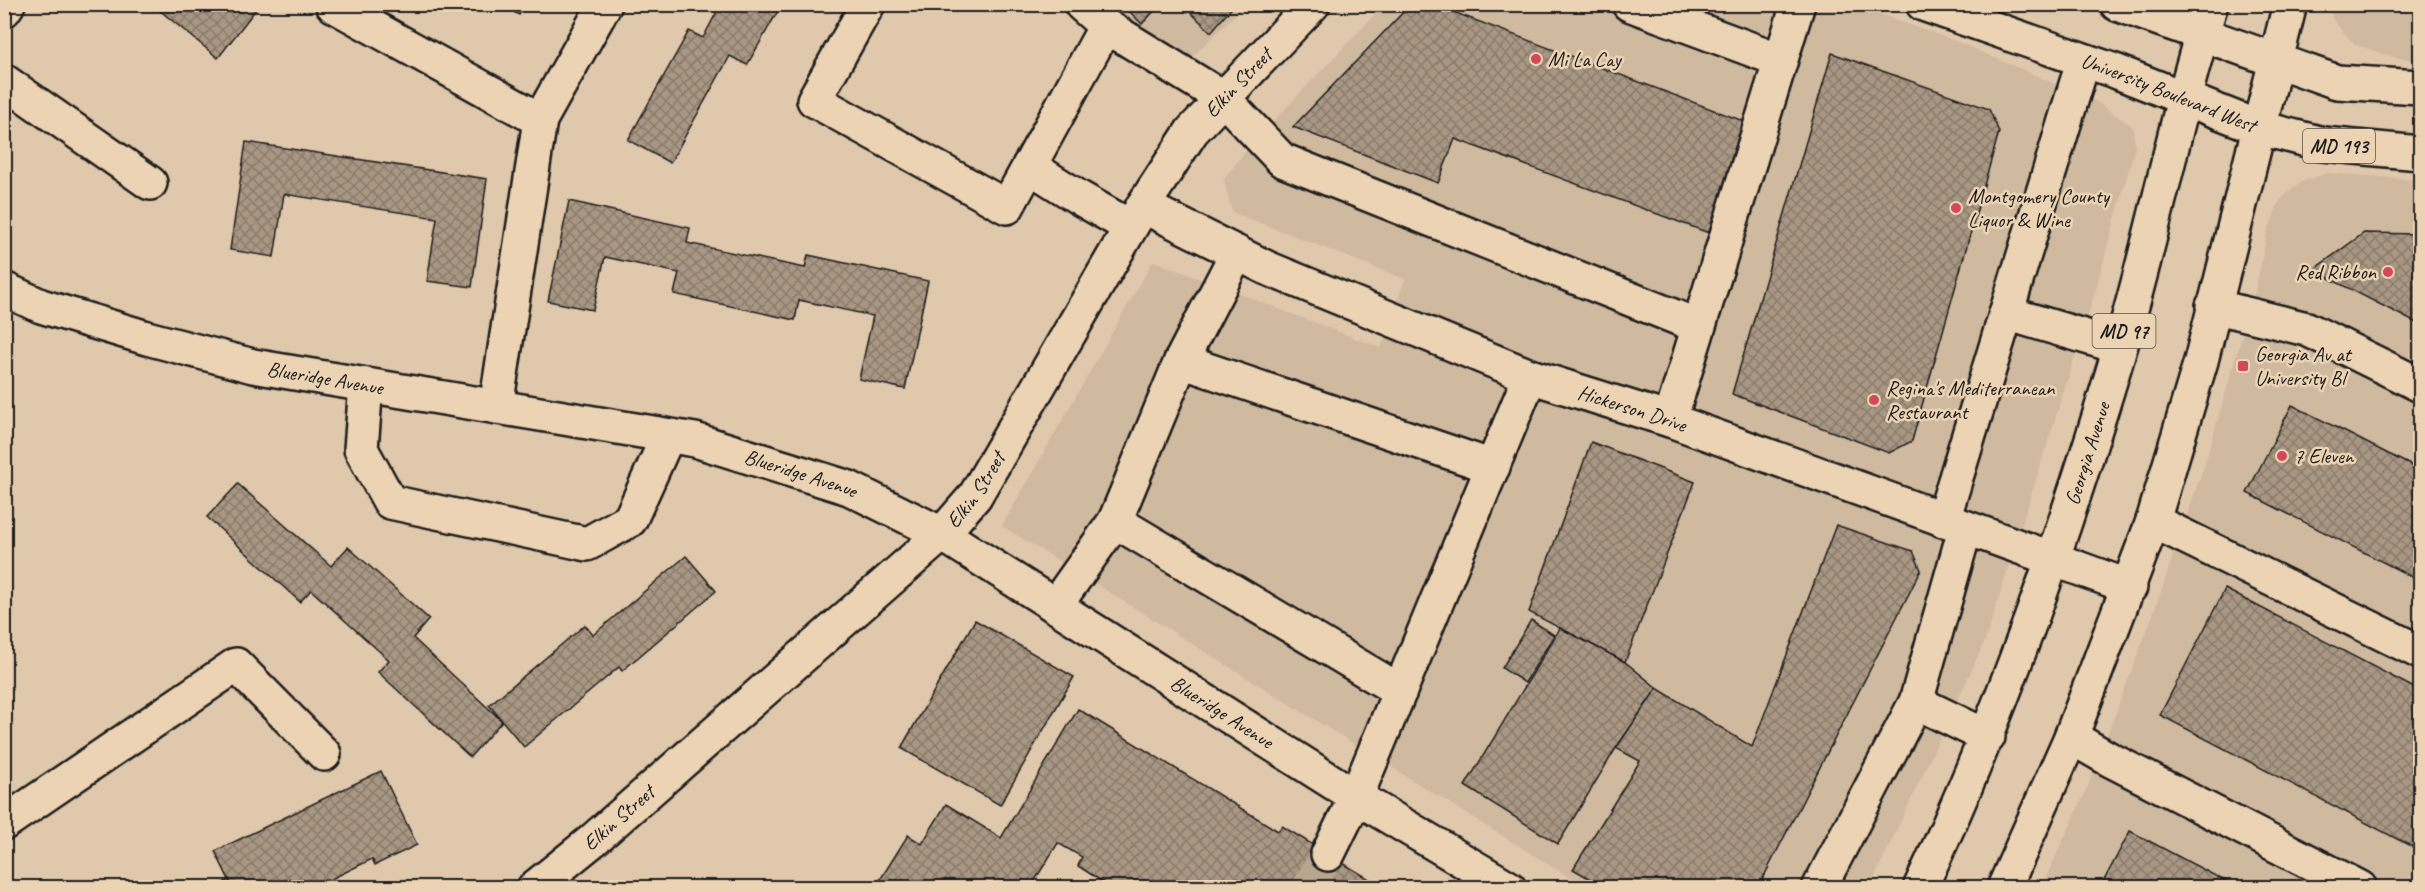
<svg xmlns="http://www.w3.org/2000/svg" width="2425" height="892" viewBox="0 0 2425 892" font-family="Caveat,sans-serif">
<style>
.built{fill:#cfb99f}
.building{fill:url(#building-cross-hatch);stroke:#1c1c1c;stroke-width:1.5}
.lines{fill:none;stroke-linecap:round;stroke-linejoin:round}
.minor-tunnel{stroke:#b8a68e;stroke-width:33;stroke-dasharray:33 16;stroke-linecap:butt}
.minor-casing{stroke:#1c1c1c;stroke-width:38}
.major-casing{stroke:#1c1c1c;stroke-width:38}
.minor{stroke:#ecd3b4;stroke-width:33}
.major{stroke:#ecd3b4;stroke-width:33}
.poi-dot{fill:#d1495b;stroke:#ecd3b4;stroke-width:2}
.labels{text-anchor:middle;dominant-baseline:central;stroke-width:5;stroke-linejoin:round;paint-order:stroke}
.shield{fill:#ecd3b4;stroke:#5a534a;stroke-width:1.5}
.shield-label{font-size:20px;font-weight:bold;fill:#1c1c1c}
.poi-label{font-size:21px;fill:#1c1c1c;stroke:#ecd3b4;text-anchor:start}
.street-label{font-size:21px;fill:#1c1c1c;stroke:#ecd3b4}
</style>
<defs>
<pattern id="building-cross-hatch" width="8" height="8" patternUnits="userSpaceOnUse" patternTransform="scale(1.5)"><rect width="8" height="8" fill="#a99783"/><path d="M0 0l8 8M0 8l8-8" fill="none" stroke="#897a6a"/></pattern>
</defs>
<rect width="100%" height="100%" fill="#dfc8ab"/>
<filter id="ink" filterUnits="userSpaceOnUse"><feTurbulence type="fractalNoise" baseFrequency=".0167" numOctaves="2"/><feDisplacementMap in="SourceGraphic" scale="12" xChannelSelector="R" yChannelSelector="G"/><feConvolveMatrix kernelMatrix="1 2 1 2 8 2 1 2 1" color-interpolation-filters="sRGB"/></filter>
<g filter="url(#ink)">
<g class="built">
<polygon points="1099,5 1245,5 1186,63"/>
<polygon points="1384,5 1854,5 1958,42 2097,102 2133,127 2135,147 2094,295 1985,641 1870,887 1585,887 1002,526 1153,261 1381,348 1405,279 1232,212 1224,179 1248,148"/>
<polygon points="2329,5 2420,5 2420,60 2397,58 2356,45 2336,24 2328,9"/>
<polygon points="2327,173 2420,180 2420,887 2041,888 2086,791 2154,612 2206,460 2256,288 2267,234 2278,204 2287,193 2302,182"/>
</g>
<g class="building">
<polygon points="152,4 260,4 218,58"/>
<polygon points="500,4 525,4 519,15"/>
<polygon points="721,4 782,4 747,65 730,56 670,163 628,140 689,31 703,38"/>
<polygon points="1122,4 1161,4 1142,24"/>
<polygon points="1182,4 1235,4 1211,32"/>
<polygon points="1411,4 1432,4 1751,124 1717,236 1455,139 1438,183 1293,127"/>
<polygon points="1832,53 1989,109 1999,132 1912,441 1889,453 1732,394"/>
<polygon points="246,142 487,179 472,287 427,281 437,218 284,194 274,257 230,250"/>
<polygon points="569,201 690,228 687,243 805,268 808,255 928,281 905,389 859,379 873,316 799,300 795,320 674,294 679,273 605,257 593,310 548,301"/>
<polygon points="2364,233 2420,234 2420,325 2313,270"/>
<polygon points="2292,405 2420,470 2420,581 2247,493"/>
<polygon points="1591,442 1695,482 1625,662 1529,612"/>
<polygon points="238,484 331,566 348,547 429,619 413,638 502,721 470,757 378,672 389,660 311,590 300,602 207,517"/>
<polygon points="1836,525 1913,551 1921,570 1758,888 1606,888 1573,869 1640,761 1616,748 1657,688 1752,747"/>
<polygon points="686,556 716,591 622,671 619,667 524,747 489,705 585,625 593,635"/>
<polygon points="2225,589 2420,691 2420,851 2160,715"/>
<polygon points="975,620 1074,677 1000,805 901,748"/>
<polygon points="1531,620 1554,635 1525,683 1502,668"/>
<polygon points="1560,628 1625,662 1657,688 1616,748 1558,844 1465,786"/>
<polygon points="1078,709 1278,831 1282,826 1384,888 1112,888 1078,866 1082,857 1058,843 1030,888 875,888 908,835 922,844 946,804 1001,838"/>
<polygon points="381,771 417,845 375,865 372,859 313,888 233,888 215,851"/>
<polygon points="2130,831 2229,883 2227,888 2100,888"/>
<polygon points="229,880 233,888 213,888"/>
</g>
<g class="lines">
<polyline class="minor-tunnel" points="1308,888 1328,854"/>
<g class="minor-casing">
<g id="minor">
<polyline points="868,4 814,100 1007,207 1106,26"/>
<polyline points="1081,4 1106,26 1223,98 1282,160 1698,326"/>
<polyline points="1629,4 1780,60"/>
<polyline points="333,5 540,120"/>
<polyline points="4,10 8,4"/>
<polyline points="4,81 150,183"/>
<polyline points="1029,166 1078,197 1130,227"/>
<path id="s1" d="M1143,206L1267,268L1530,376L1670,420L2130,587"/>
<path id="s2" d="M4,289L41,306L147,338L253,366L695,440L849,488L942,534L1356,797L1509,888"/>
<polyline points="2213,306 2307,329 2420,385"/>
<polyline points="2006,313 2120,347"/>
<polyline points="1181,361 1237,253"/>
<polyline points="366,385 361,449 390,502 587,544 630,520 668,436"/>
<polyline points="496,407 540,120 605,4"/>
<polyline points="1670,420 1798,4"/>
<polyline points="1943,520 2083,62"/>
<polyline points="2153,521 2420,652"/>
<polyline points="1055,606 1115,521"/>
<polyline points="1400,691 1115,521 1181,361 1493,467"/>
<polyline points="1916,702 1988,737"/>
<polyline points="2071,737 2109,759 2360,888"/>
<polyline points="4,823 236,665 324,754"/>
<polyline points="1328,854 1356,797 1530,376"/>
<path id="s3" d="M534,888L592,841L942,534L975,496L1143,206L1192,131L1313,4"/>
<polyline points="1819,888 1916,702 1965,529"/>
</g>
</g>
<g class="major-casing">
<g id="major">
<path id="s4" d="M1923,4L2115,71L2260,128L2323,144L2420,153"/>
<polyline points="2117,4 2337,82 2420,87"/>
<path id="s5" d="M1920,888C2002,714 2065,532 2120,348C2154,235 2175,118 2211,4"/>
<polyline points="2004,888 2071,737 2153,521 2201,361 2290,4"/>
</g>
</g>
<use href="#minor" class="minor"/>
<use href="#major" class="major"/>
</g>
</g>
<g class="poi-dot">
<circle cx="1536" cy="59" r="6"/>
<circle cx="1956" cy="208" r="6"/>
<circle cx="2388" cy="272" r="6"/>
<rect x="2237" y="360" width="12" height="12" rx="3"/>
<circle cx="1874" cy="400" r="6"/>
<circle cx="2282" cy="456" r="6"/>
</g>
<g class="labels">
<g class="shield">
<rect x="2303" y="129" width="72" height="34" rx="4.5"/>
<rect x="2092.5" y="314" width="63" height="34" rx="4.5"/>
</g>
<g class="shield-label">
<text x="2339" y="146">MD 193</text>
<text x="2124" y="331">MD 97</text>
</g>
<g class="poi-label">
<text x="1548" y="59">Mi La Cay</text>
<text x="1968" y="196">Montgomery County<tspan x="1968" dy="24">Liquor &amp; Wine</tspan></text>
<text x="2376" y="272" text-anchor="end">Red Ribbon</text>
<text x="2255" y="354">Georgia Av at<tspan x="2255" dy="24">University Bl</tspan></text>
<text x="1886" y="388">Regina's Mediterranean<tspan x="1886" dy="24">Restaurant</tspan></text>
<text x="2294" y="456">7 Eleven</text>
</g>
<g class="street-label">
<text stroke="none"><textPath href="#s3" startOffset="1082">Elkin Street</textPath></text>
<text stroke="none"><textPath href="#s4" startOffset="261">University Boulevard West</textPath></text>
<text stroke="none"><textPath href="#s2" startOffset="334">Blueridge Avenue</textPath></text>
<text stroke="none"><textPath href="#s1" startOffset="530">Hickerson Drive</textPath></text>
<text stroke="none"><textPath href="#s5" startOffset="466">Georgia Avenue</textPath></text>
<text stroke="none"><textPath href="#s2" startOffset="820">Blueridge Avenue</textPath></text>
<text stroke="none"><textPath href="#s3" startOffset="596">Elkin Street</textPath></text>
<text stroke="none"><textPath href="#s2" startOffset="1306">Blueridge Avenue</textPath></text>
<text stroke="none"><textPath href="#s3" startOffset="110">Elkin Street</textPath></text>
</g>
</g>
<rect width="2425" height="892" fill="none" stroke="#ecd3b4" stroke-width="24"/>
<rect x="12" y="12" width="2401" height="868" fill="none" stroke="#1c1c1c" stroke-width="2" filter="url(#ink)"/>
</svg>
